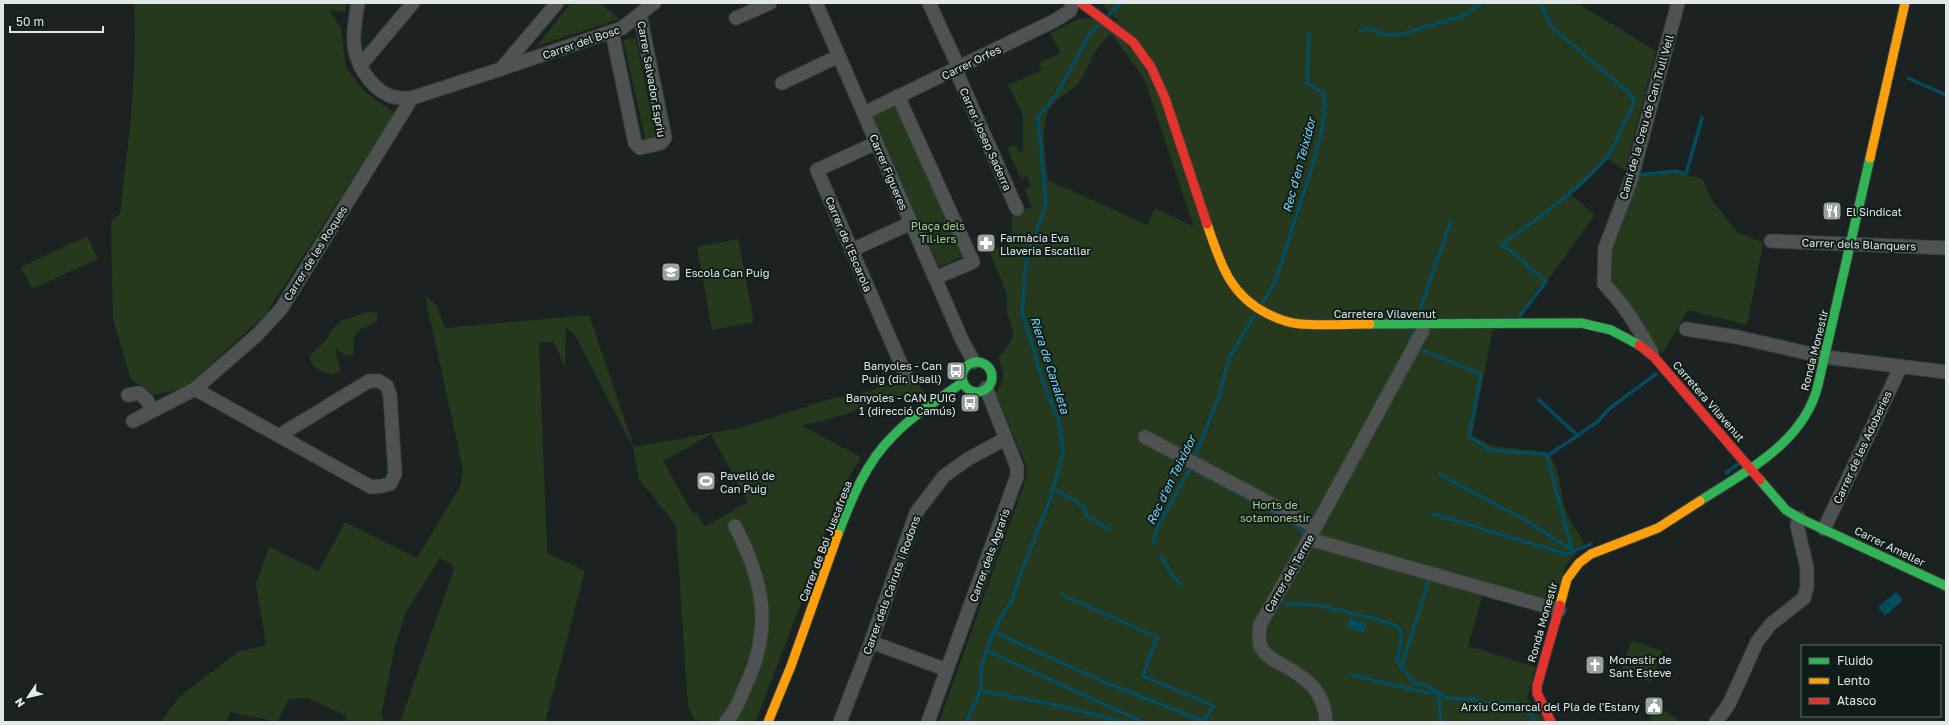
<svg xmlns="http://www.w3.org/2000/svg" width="1949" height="725" viewBox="0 0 1949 725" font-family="'Golos Text',sans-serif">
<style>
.green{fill:#27391d;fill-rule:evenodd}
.water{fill:#034c5f}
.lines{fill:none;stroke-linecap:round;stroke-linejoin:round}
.stream{stroke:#034c5f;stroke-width:3.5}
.street-casing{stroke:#3a3f3e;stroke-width:15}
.fast-casing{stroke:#3a3f3e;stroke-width:11}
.slow-casing{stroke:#3a3f3e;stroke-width:11}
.jam-casing{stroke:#3a3f3e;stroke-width:11}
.street{stroke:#4e5352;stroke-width:13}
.fast{stroke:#30b455;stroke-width:9}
.slow{stroke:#ff9f0a;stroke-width:9}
.jam{stroke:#e5322d;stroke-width:9}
.labels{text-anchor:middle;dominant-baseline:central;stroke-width:4;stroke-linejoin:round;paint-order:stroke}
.street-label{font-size:11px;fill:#e0e9e7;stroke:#0f1c19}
.poi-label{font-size:11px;fill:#e0e9e7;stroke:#0f1c19;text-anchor:start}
.park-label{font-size:11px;fill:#a7d38d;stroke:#0f1c19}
.water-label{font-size:12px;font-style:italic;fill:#74d8fc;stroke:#0f1c19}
</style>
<rect width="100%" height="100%" fill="#1c2221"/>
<g class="green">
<path d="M134,3H346L345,12L330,10L341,29L346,68L365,92L395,113L265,315L188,385L168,392L153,394L131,380L113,319L111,221L120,214C128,144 138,74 134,3Z"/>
<polygon points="571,3 600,3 619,19 537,46"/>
<path d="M1106,3H1577L1656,51L1625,171L1608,159L1571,195L1595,215L1547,281L1517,318L1492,332L1472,436L1493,446L1546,452C1563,468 1558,494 1567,513C1572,524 1578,533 1584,543L1565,567L1553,606L1485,587L1468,646L1536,667L1527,698L1546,722H939L1027,476L1026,465L996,393C1005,380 1005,372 998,358L1009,344L1013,336V330L1007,313V294L989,251L1012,242V216L1032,207L1025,189L1031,186L1027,176L1021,179L1007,148L1015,145L1018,152H1023V115L1008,85L1042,70L1039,63L1061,53L1050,33L1077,20L1085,18L1120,22L1103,6ZM1112,34L1142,76L1148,89L1194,227L1155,208L1147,225L1048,180C1046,161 1038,121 1052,105C1060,95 1074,91 1081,79C1093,61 1092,48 1112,34Z"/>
<polygon points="635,38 657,139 646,141 623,40"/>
<polygon points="898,105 964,256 939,267 873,116"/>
<polygon points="1678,172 1703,180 1713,202 1737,232 1763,243 1747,325 1688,310 1662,354 1609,278 1610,254 1636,177"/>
<polygon points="87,236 98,259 32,289 21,267"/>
<polygon points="738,239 754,322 712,330 697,247"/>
<path d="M425,296L436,304L445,328L589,315L634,447L739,428L836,397H851L885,386L917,381L925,395L919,400L915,394L893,396L843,415L802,426L861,457L838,496L801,603L757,718L754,722H708L695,720L688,706L676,525L639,479L633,447L575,335L566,327L565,368L554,342H539L547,553L585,571L545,722H400L455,566L440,558L406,612L395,646L382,712L383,722H344L347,716L308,698L289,699L277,722L230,712L226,722H161L178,698L238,652L266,645L256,584L269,547L319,571L345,522L417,558L461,485L463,469ZM711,434L748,502L705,527L697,513L693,514L663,461Z"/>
<path d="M366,312L377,313V321C356,333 352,328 354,355H346L336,349L337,359L341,371L331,375C321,371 311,368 310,355L326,340L332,330L341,321Z"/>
<polygon points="1632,640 1662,651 1651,682 1621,671"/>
<polygon points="1659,706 1680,722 1648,722"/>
</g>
<g class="water">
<polygon points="1896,592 1903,600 1885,616 1878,607"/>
<polygon points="1350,618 1367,624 1363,633 1347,627"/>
</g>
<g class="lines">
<g class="stream">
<polyline points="1107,17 1121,3"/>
<polyline points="1360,31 1366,28 1387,35 1403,34 1465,15 1482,3"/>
<polyline points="1908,78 1946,95"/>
<polyline points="1637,178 1639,175 1676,171 1686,174 1702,118"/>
<polyline points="1627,208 1633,191"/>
<polyline points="1262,304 1276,280 1310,173 1322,130 1325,103 1323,93 1307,83 1309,33"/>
<path d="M1519,317L1546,282L1511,251L1501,245C1538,218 1577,192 1607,157C1615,147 1618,136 1623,125C1627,116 1633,109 1634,100L1628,92L1552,27L1540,3"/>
<polyline points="1417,318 1451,221"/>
<polyline points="1409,343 1412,334"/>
<polyline points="1417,348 1481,374 1469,436 1490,450 1544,454 1547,456 1572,550"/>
<polyline points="1539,400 1578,436"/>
<polyline points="1547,456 1583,432 1598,421 1610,408 1656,374"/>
<polyline points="1194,459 1220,393 1229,358 1254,316"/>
<polyline points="1190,468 1297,526 1306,537"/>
<polyline points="1726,473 1738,464"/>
<polyline points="1439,474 1525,520 1572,550"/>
<polyline points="1054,489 1076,501 1083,507 1087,516 1110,530"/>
<polyline points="1433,514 1566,554 1591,544"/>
<polyline points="1153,543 1158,526 1191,467"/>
<polyline points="1161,555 1172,575 1182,585"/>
<polyline points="1062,595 1157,637 1143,676 1214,706 1202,722"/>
<polyline points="1284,604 1318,605 1379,620 1397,626 1402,634 1397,661 1415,684 1424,684 1445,697 1453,699 1475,699 1482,703 1515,704 1524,707 1536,722"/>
<polyline points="994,632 1102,681 1203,721"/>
<polyline points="987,651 1143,722"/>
<polyline points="1401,668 1430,577"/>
<polyline points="1351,675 1428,693 1438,692 1441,722"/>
<polyline points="980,691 1051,704 1125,722"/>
<polyline points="966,722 976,702 981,687 981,668 991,638 998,622 1013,599 1019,578 1051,497 1063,452 1059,422 1042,379 1022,311 1026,261 1046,204 1038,117 1057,94 1089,35 1100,24"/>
</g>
<g class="street-casing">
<g id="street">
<path d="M358,3C356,16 353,30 354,43C355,63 370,87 388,95C396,99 404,98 412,98L501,69L557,3"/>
<polyline points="816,3 935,278 962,340 974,362"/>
<polyline points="929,3 959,68 957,73 1017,209"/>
<polyline points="736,18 770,3"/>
<polyline points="612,32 635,143 640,148 661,143 665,138 640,15"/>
<polyline points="360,66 413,3"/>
<polyline points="501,69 622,28 654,3"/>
<polyline points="782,83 839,56"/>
<polyline points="898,96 973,262 935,278"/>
<polyline points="864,113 1054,21 1070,11 1073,3"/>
<polyline points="876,143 817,170 907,378"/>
<polyline points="1771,241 1946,248"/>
<polyline points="852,250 911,223"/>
<polyline points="1686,329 1737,337 1825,357 1946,372"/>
<path d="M1652,353C1639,329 1623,303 1604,284L1605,248L1631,180L1678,3"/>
<polyline points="128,395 139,393 147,400 152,411"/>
<polyline points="133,421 195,389"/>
<polyline points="280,435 369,381 379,381 387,386 390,395 395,474 390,484 382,486 371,487 195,389 257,335 281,309 412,98"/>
<polyline points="1145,437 1315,527"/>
<polyline points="1824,529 1901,366"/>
<polyline points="1309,539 1559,610"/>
<polyline points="871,642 947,670"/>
<path d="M726,722C735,712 740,700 745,687C773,629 764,582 735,526"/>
<polyline points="840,722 871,642 916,513 944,476 968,459 1005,439"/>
<polyline points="928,722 1017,476 1017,467 986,388"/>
<path d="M1326,722C1324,690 1307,678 1281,664C1275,661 1266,656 1262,649C1258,642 1259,633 1260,625L1309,539L1422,332L1424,324"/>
<polyline points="1716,722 1729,704 1757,642 1771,624 1804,598 1807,587 1807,568 1797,525 1799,518"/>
</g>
</g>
<g class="fast-casing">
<g id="fast">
<polyline points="1370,324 1581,323 1611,330 1639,345"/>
<circle cx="977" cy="377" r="15"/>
<polyline points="1760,480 1786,510 1799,518 1946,586"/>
<path d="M1700,501C1746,471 1804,443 1818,385L1870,158"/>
<path d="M838,534C851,500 866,462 893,436C913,415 939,399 963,382"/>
</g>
</g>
<g class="slow-casing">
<g id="slow">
<polyline points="1870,158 1905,3"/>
<path d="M1207,224C1220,262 1229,295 1268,314C1278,319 1290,323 1300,324C1323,326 1347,324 1370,324"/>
<polyline points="1560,605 1567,579 1579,563 1591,554 1658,528 1700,501"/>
<polyline points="768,722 791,666 838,534"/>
</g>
</g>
<g class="jam-casing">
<g id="jam">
<polyline points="1081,3 1133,42 1151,67 1165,98 1207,224"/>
<polyline points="1639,345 1654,357 1760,480"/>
<polyline points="1551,722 1537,693 1537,686 1560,605"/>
</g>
</g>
<use href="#street" class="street"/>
<use href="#fast" class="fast"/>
<use href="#slow" class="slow"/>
<use href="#jam" class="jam"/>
</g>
<defs>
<g id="restaurant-square" transform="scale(1)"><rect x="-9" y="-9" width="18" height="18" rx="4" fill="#9ba3a2" stroke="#0f1c19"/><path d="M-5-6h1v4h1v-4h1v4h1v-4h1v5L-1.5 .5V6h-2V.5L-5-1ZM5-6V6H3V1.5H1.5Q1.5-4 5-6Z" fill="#fff"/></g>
<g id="pharmacy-square" transform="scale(1)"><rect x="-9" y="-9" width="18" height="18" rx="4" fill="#9ba3a2" stroke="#0f1c19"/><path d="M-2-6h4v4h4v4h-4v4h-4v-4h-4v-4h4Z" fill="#fff"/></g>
<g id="school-square" transform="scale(1)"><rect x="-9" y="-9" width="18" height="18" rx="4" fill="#9ba3a2" stroke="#0f1c19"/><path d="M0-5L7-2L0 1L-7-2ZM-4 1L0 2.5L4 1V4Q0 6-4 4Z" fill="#fff"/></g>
<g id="bus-square" transform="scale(1)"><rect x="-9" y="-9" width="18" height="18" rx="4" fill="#9ba3a2" stroke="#0f1c19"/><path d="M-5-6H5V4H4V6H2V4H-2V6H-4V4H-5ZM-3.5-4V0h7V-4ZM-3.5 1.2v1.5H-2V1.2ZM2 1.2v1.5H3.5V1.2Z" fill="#fff"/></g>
<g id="stadium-square" transform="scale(1)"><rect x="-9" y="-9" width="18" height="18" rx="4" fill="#9ba3a2" stroke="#0f1c19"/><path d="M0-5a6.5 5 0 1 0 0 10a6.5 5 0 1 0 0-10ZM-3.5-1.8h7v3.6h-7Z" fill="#fff"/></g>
<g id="church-square" transform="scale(1)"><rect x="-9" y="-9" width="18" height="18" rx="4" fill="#9ba3a2" stroke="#0f1c19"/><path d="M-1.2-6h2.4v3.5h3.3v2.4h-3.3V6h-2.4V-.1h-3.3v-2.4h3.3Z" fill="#fff"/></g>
<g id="civic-square" transform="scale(1)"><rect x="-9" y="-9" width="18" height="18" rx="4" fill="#9ba3a2" stroke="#0f1c19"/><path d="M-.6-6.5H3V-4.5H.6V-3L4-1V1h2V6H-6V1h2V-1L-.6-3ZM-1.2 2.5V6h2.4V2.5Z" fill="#fff"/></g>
</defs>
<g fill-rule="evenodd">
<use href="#restaurant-square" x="1832" y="211"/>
<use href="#pharmacy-square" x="986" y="243"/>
<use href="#school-square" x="671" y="272"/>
<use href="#bus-square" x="956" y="371"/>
<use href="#bus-square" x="970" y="403"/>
<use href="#stadium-square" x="706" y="481"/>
<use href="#church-square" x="1595" y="665"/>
<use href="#civic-square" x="1654" y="706"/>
</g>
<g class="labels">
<g class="street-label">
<text transform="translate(581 42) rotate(-19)">Carrer del Bosc</text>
<text transform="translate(971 62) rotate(-26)">Carrer Orfes</text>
<text transform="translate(652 79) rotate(80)">Carrer Salvador Espriu</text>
<text transform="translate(1646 117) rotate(-74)">Camí de la Creu de Can Trull Vell</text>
<text transform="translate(986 139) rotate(66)">Carrer Josep Saderra</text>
<text transform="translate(889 172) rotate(67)">Carrer Figueres</text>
<text transform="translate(849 244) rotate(67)">Carrer de l'Escarola</text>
<text transform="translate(1859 244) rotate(2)">Carrer dels Blanquers</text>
<text transform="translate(315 253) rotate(-58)">Carrer de les Roques</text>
<text x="1385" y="313">Carretera Vilavenut</text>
<text transform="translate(1814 350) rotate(-76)">Ronda Monestir</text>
<text transform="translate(1709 401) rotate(49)">Carretera Vilavenut</text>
<text transform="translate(1862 447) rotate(-65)">Carrer de les Adoberies</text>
<text transform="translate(825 541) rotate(-69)">Carrer de Boi Juscafresa</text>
<text transform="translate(1890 546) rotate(26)">Carrer Ameller</text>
<text transform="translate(989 555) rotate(-70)">Carrer dels Agraris</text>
<text transform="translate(1289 573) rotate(-60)">Carrer del Terme</text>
<text transform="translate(891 585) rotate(-70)">Carrer dels Cairuts i Rodons</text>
<text transform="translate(1542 622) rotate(-74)">Ronda Monestir</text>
</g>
<g class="poi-label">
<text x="1846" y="211">El Sindicat</text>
<text x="1000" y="237">Farmàcia Eva<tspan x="1000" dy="13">Llaveria Escatllar</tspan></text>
<text x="685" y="272">Escola Can Puig</text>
<text x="942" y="365" text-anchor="end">Banyoles - Can<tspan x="942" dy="13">Puig (dir. Usall)</tspan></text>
<text x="956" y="397" text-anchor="end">Banyoles - CAN PUIG<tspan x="956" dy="13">1 (direcció Camús)</tspan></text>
<text x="720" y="475">Pavelló de<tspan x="720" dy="13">Can Puig</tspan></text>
<text x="1609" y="659">Monestir de<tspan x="1609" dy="13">Sant Esteve</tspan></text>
<text x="1640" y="706" text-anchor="end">Arxiu Comarcal del Pla de l'Estany</text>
</g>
<g class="park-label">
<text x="938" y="225">Plaça dels<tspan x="938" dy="13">Til·lers</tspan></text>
<text x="1275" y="504">Horts de<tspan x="1275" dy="13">sotamonestir</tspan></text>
</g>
<g class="water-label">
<text transform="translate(1299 165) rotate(-75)">Rec d'en Teixidor</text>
<text transform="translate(1050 365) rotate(72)">Riera de Canaleta</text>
<text transform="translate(1171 480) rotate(-64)">Rec d'en Teixidor</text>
</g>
</g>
<rect width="1949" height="725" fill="none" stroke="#e0e9e7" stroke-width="8"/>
<rect x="1801" y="645" width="140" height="72" fill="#0f1c19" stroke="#636e6b"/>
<rect x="1809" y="658" width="20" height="6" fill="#30b455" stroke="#636e6b"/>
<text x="1837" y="665" font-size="12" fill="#e0e9e7">Fluido</text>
<rect x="1809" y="678" width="20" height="6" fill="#ff9f0a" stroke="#636e6b"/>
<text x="1837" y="685" font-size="12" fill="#e0e9e7">Lento</text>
<rect x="1809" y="698" width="20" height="6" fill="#e5322d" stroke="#636e6b"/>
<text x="1837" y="705" font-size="12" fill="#e0e9e7">Atasco</text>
<g transform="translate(28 697) rotate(235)" stroke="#0f1c19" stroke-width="3" paint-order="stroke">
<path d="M0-3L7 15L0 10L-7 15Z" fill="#e0e9e7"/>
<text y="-6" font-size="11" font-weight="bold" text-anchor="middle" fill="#e0e9e7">N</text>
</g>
<path d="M10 26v6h93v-6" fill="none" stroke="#e0e9e7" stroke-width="2"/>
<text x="16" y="26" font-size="12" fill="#e0e9e7" stroke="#0f1c19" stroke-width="3" paint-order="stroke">50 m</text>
</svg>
